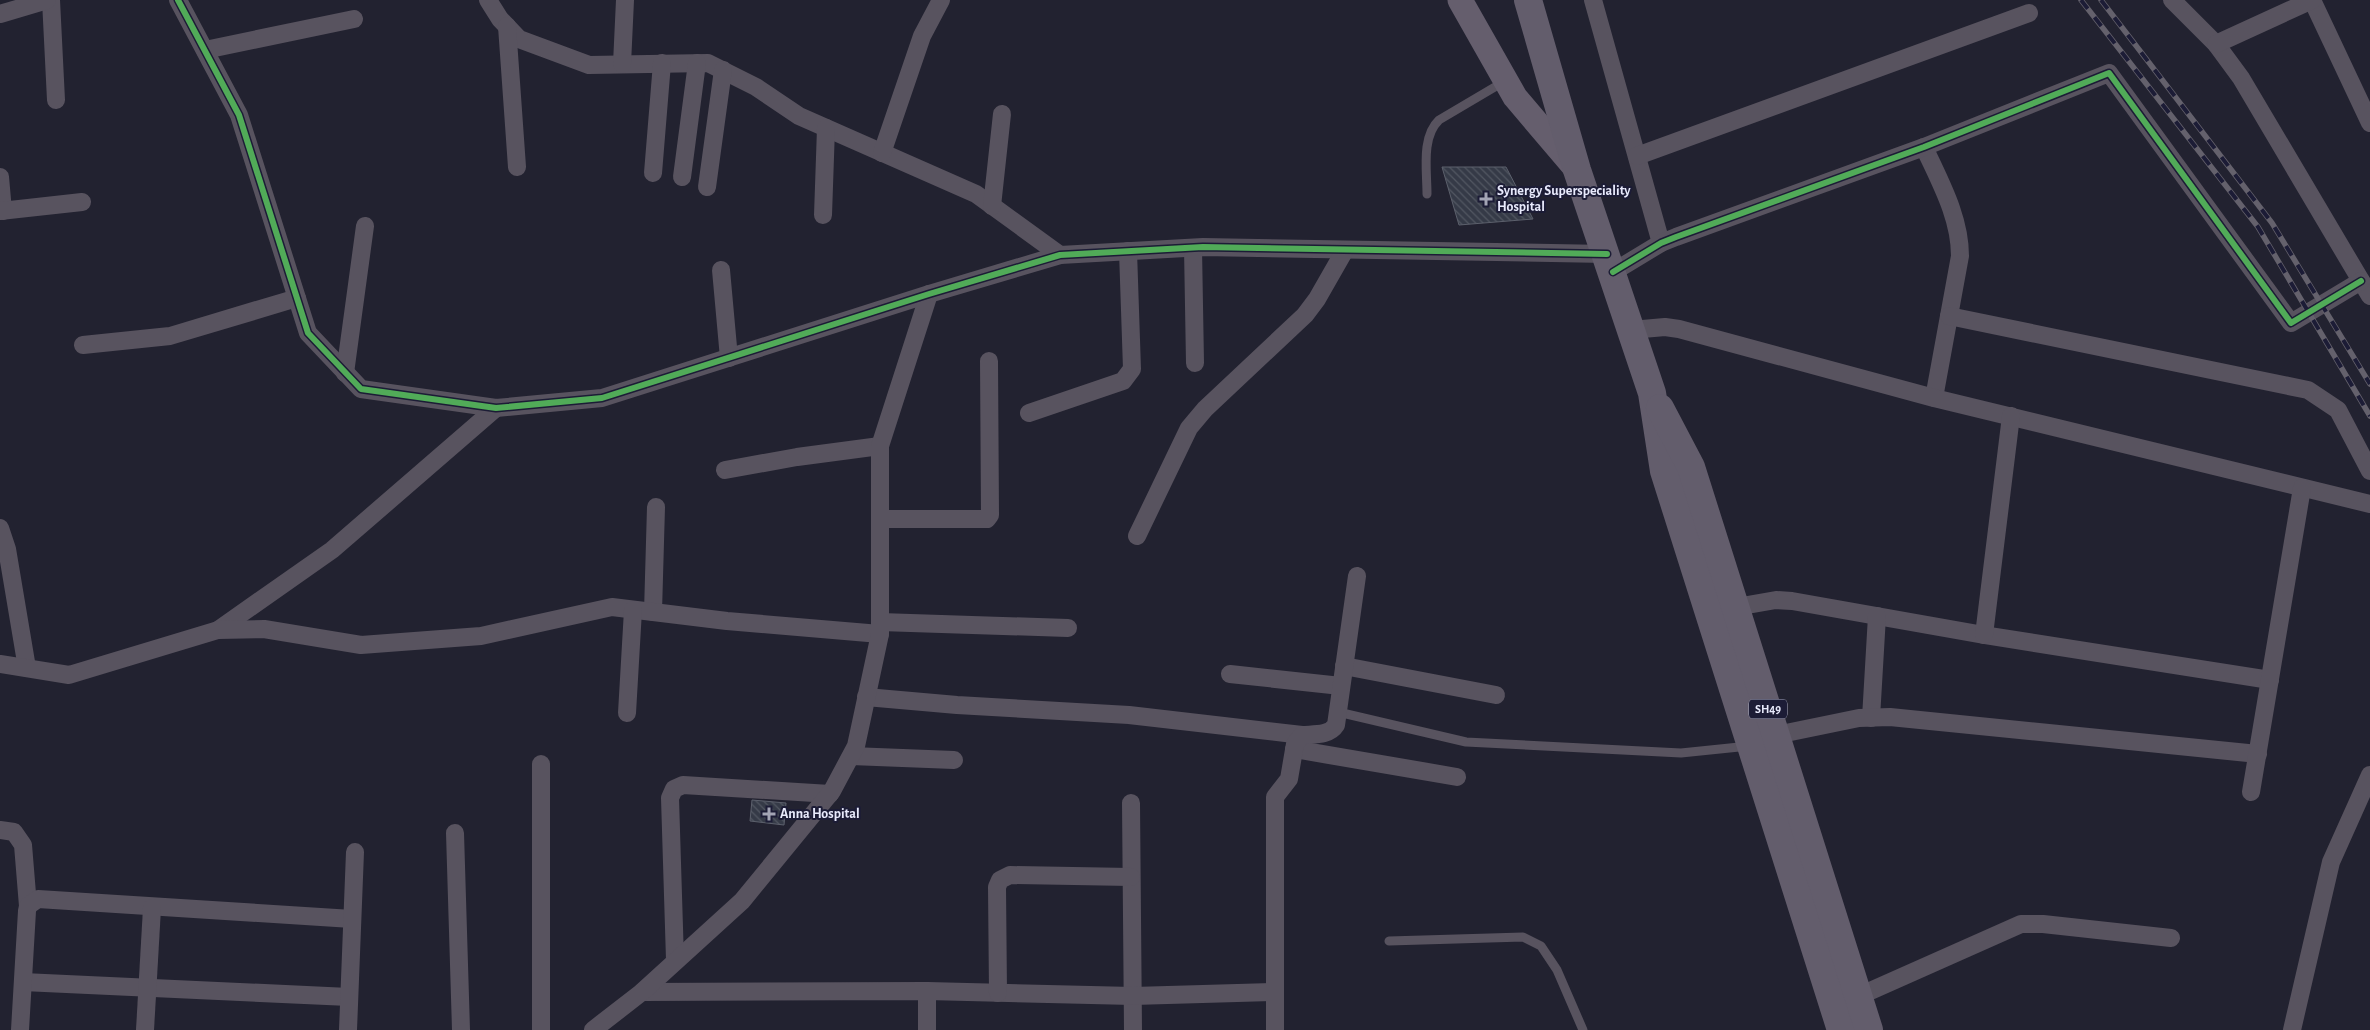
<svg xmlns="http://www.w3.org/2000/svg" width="2370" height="1030" viewBox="0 0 2370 1030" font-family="'Alegreya Sans',sans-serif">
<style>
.building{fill:url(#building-back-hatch);stroke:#5c606c}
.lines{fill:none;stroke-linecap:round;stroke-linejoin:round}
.lane{stroke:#58535f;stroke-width:9}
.street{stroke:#58535f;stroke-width:18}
.secondary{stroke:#655e6d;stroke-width:25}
.primary{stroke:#635d6c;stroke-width:28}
.rail-casing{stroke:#64616c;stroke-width:5.5}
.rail{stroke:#1c1c36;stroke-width:4;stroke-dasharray:11;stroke-linecap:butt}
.cycleway-casing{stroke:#1c1c36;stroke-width:9}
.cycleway{stroke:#51ab58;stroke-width:6}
.poi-dot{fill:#a3a4b5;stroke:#1c1c36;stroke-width:2}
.labels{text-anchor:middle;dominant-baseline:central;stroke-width:4;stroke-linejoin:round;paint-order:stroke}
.shield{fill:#1c1c36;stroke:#abacc1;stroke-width:1}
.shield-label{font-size:12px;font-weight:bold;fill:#e8eafc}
.poi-label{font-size:14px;font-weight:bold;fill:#e8eafc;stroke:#1c1c36;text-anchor:start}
</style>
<defs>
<pattern id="building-back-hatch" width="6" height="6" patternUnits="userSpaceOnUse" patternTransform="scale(1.25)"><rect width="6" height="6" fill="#353a47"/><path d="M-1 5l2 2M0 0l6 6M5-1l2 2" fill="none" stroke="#525762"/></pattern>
</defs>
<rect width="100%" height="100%" fill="#222230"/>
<g class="building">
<polygon points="1442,167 1506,167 1533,219 1459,225"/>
<polygon points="752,800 786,803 784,825 750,821"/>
</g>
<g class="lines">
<g class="lane">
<path d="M1427,194C1427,171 1421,137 1439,120L1505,81"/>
<polyline points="1338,712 1466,742 1681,753 1749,746"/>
<polyline points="1389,941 1523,937 1541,946 1557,970 1583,1030"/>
</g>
<g class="street">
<polyline points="51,0 56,100"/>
<polyline points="178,0 239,115 308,333 361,389 496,408 602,398 929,294 1060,255 1203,247 1607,254"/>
<polyline points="488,0 500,19 519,39 589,65 708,63 756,87 799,116 976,194 1060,255"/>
<polyline points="1593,0 1661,243"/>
<polyline points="2172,0 2216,44 2241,78 2370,296"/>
<polyline points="2312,0 2370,123"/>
<polyline points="0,14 47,0"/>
<polyline points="507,26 517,167"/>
<polyline points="2216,44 2312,0"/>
<polyline points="205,50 354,19"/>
<polyline points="622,64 625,0"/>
<path d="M1924,147C1940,182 1960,217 1960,256L1934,398"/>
<polyline points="882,153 922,36 941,0"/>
<polyline points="1637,156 2029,13"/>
<polyline points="653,173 662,63"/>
<polyline points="0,177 3,211"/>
<polyline points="682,177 697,63"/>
<polyline points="707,187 723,70"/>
<polyline points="992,206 1002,114"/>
<polyline points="0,211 82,202"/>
<polyline points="823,215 826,128"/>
<polyline points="1193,248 1195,363"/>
<polyline points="721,270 729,358"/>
<polyline points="1613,272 1661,243 1676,237 1924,147 2109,73 2291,323 2361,281"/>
<polyline points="1949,316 2308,390 2338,410 2370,471"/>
<polyline points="1631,330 1665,327 1679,329 1934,398 2370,504"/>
<polyline points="83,345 170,336 297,298"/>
<polyline points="345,373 365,226"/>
<polyline points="1029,413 1123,381 1132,369 1128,251"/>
<polyline points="725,470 797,457 880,446"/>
<polyline points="880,519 987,519 990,515 989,361"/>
<polyline points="0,528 7,549 27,668"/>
<polyline points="1137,536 1189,428 1205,409 1305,315 1317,299 1345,250"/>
<polyline points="1736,607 1776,600 1792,601 1984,635 2270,680"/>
<polyline points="653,612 656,507"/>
<polyline points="880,622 1068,628"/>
<polyline points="218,630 332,550 496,408"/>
<polyline points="1984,635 2011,416"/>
<polyline points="0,664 69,675 218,630 264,629 361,645 481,636 612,607 727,621 880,634"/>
<polyline points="1344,666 1496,695"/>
<polyline points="1230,674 1341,686"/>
<polyline points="866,697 957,705 1129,715 1302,735"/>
<polyline points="627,713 633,610"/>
<polyline points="1871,718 1877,616"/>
<polyline points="1776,735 1859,718 1890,717 2258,754"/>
<polyline points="1294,749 1457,777"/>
<polyline points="851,756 954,760"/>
<polyline points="541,764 541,1030"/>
<polyline points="2251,792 2302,488"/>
<polyline points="1131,803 1133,1030"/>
<polyline points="0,830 14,832 23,845 28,906"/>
<polyline points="455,833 461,1030"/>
<polyline points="675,960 670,798 674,789 683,785 830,794"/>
<polyline points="23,982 349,997"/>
<polyline points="927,991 927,1030"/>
<polyline points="642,992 927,991 1133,996 1275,992"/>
<polyline points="998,993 997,887 1000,880 1010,875 1131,877"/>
<polyline points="1859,996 2021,924 2043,924 2171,938"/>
<polyline points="20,1030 27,911 28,906 38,899 352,919"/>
<polyline points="145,1030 152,908"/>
<polyline points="348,1030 355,852"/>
<polyline points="593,1030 642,992 742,901 832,791 856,746 880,634 880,446 929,294"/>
<path d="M1275,1030V797L1289,779L1295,744L1302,735C1314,734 1329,736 1336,725L1357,576"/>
<polyline points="2292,1030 2331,862 2370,775"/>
</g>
<polyline class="secondary" points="1460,0 1515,97 1577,170"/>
<g class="primary">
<polyline points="1528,0 1577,170 1652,393 1664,471 1841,1030"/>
<polyline points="1660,408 1691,467 1869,1030"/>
</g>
<g class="rail-casing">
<g id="rail">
<polyline points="2081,0 2258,227 2370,416"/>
<polyline points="2101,0 2272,223 2370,384"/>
</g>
</g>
<use href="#rail" class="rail"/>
<g class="cycleway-casing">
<g id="cycleway">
<polyline points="178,0 239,115 308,333 361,389 496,408 602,398 929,294 1060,255 1203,247 1607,254"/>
<polyline points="1613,272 1661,243 1676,237 1924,147 2109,73 2291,323 2361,281"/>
</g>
</g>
<use href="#cycleway" class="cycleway"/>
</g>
<g class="poi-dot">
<path d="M1483.5 191.5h5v5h5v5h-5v5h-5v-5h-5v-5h5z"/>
<path d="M766.5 806.5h5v5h5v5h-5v5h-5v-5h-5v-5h5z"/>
</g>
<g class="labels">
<rect class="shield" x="1749" y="699.5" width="38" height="19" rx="4"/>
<g class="shield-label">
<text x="1768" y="709">SH49</text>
</g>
<g class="poi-label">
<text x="1497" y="191">Synergy Superspeciality<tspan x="1497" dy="16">Hospital</tspan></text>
<text x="780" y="814">Anna Hospital</text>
</g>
</g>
</svg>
